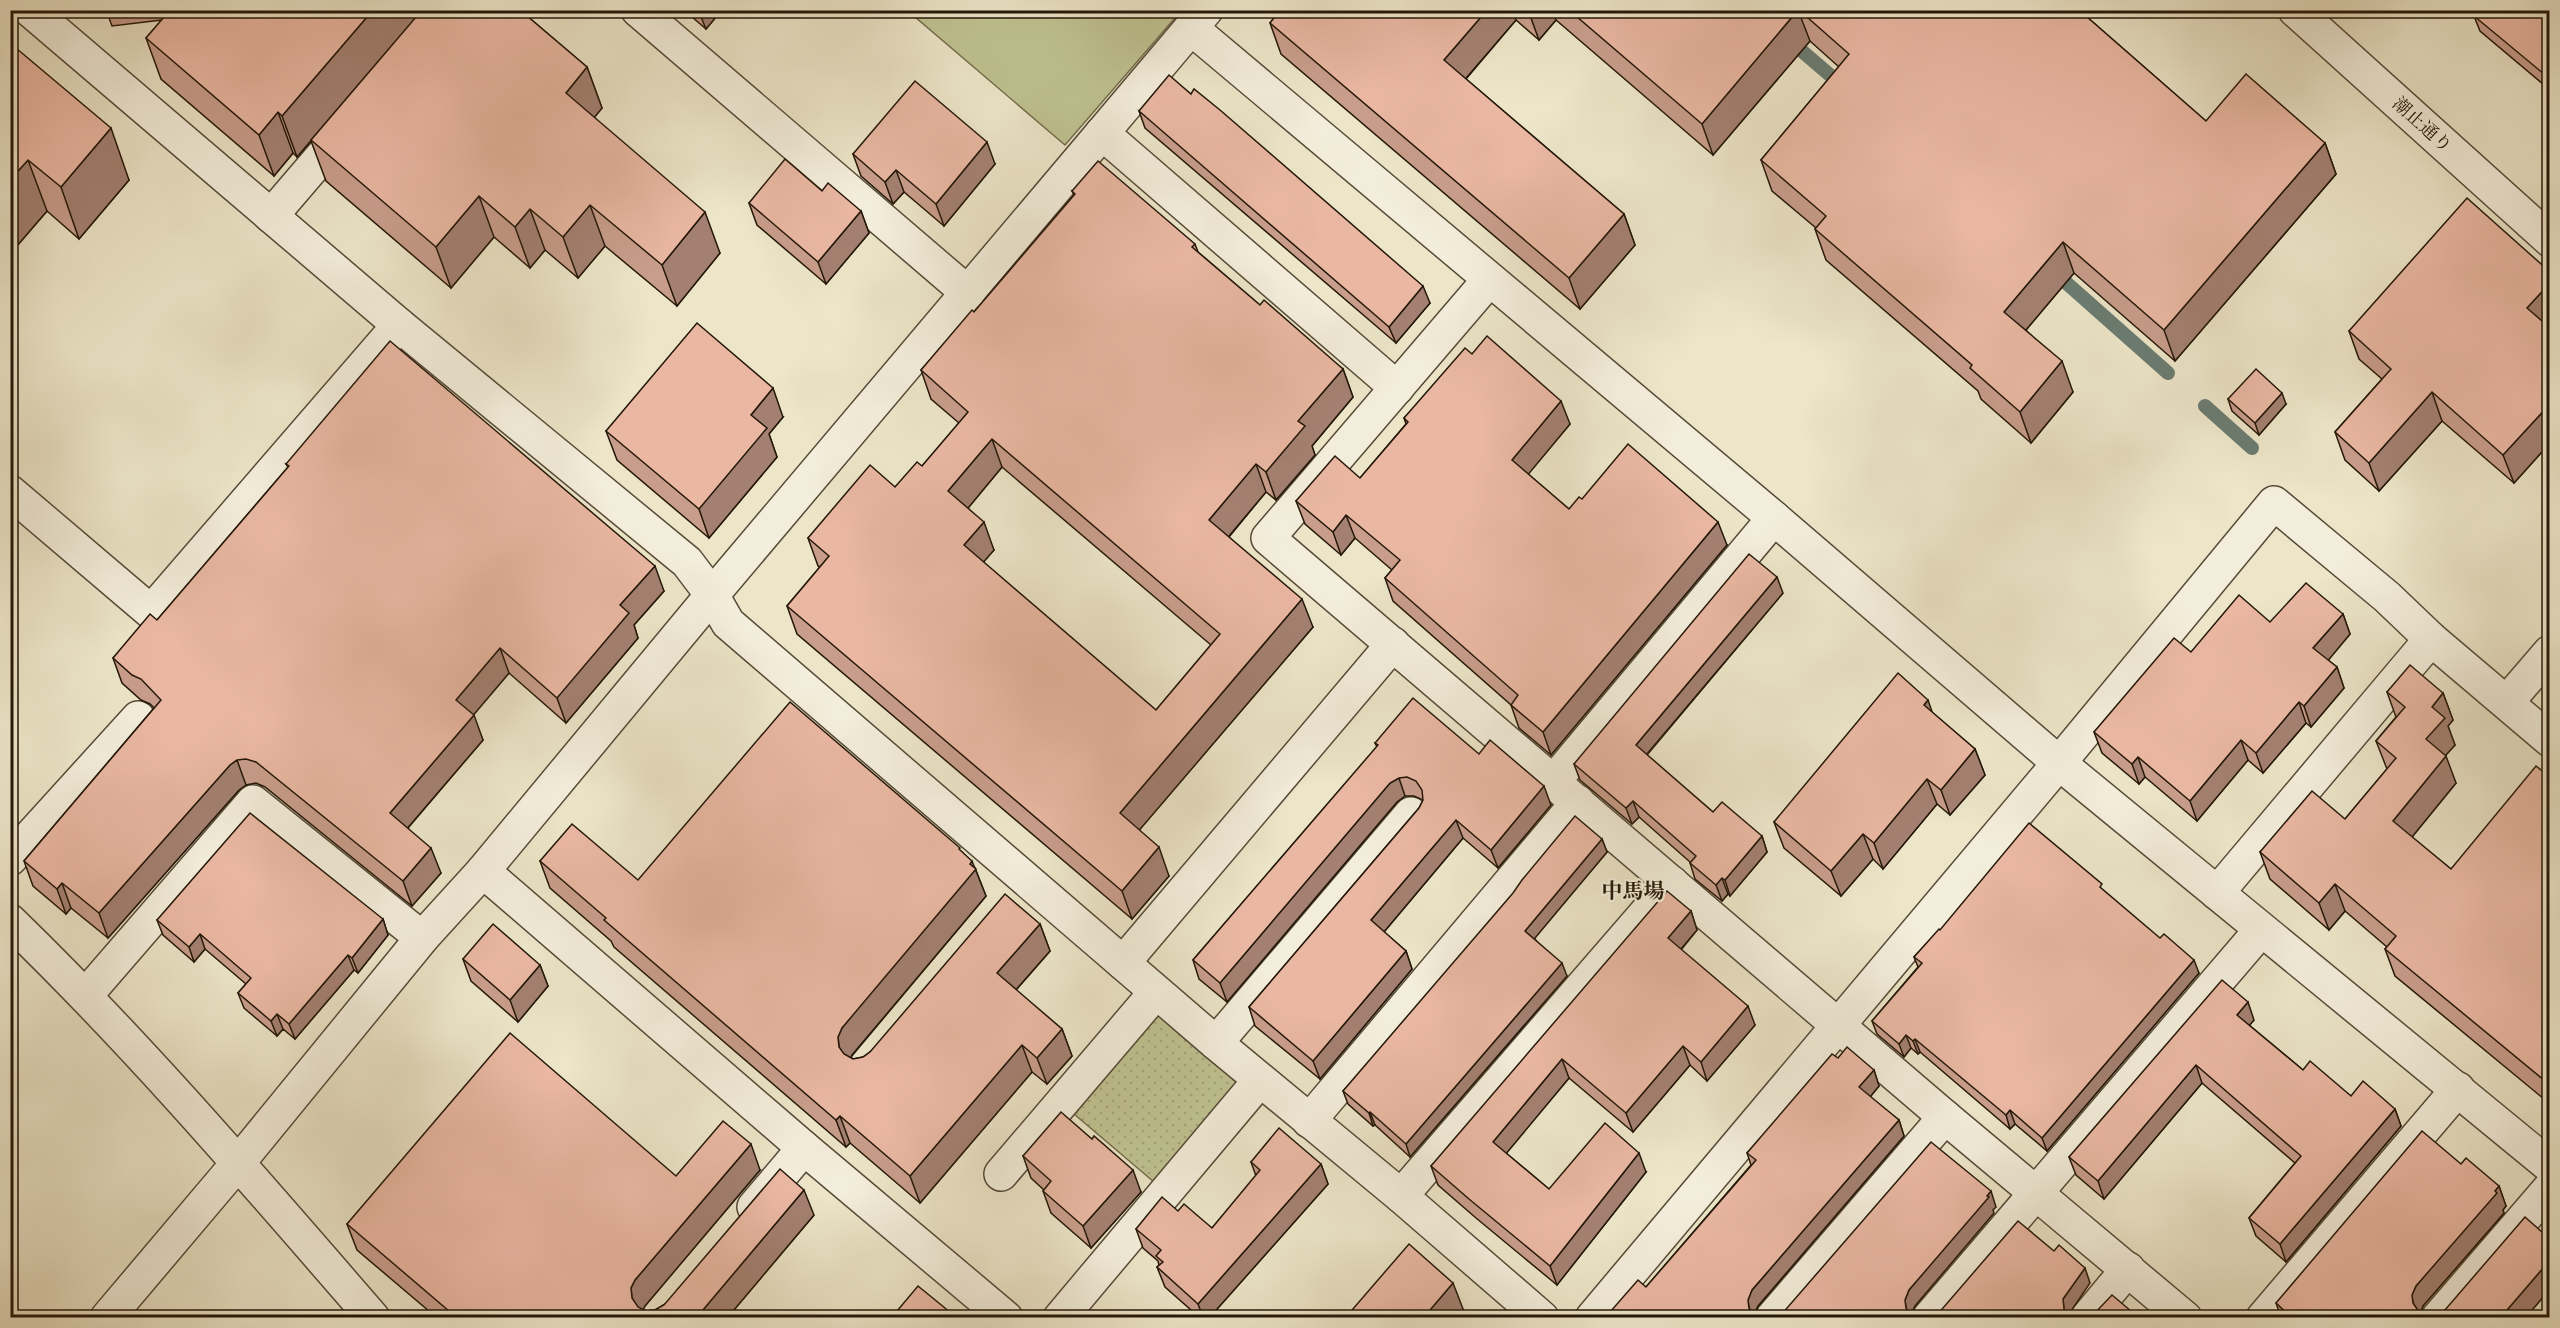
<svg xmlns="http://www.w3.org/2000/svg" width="2560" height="1328" viewBox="0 0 2560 1328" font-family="'IM FELL French Canon','Noto Serif JP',serif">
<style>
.grass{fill:url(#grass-dots);stroke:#726c4c;stroke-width:1.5}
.park{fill:#bfc291;stroke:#726c4c;stroke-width:1.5}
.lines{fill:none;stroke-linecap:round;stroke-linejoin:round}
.stream{stroke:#6a7c72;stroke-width:14}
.minor-casing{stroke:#564a38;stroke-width:36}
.minor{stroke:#f3eedb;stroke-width:33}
.wall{fill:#c89d8b;stroke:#241708;stroke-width:1.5;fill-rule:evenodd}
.shaded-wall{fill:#a38071;stroke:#241708;stroke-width:1.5}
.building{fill:#e9b7a2;stroke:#241708;stroke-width:1.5;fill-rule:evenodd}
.labels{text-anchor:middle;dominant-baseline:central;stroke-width:4.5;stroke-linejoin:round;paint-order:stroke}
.street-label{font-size:18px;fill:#241708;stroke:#f3eedb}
.quarter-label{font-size:21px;font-weight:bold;fill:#241708;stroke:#f3eedb}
</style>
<defs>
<pattern id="grass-dots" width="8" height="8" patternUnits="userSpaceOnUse" patternTransform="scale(1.5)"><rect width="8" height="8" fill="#bfc291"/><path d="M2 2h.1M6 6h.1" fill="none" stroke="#a4a67c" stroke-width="1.8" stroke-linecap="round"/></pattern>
</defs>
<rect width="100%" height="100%" fill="#ece5c8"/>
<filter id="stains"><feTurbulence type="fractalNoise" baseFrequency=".00333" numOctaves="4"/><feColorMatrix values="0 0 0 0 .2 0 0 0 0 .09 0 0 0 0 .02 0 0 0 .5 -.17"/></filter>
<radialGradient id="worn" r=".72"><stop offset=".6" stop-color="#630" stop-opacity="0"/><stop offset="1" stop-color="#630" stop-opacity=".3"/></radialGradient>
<polygon class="grass" points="1159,1013 1240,1082 1154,1182 1074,1114"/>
<polygon class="park" points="908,11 1181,11 1065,145"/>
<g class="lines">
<g class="stream">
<polyline points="1789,40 1845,88"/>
<polyline points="2053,271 2168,373"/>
<polyline points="2205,406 2252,448"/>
</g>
<g class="minor-casing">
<g id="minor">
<polyline points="30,10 399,325 687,562 712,595 728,623 1216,1043 1401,1196 1542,1318"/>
<polyline points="638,10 968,293"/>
<polyline points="2295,10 2550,240"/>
<polyline points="1191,28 1774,518 2059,763 2550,1166"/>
<polyline points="1102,133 1397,388"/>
<polyline points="271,216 348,126"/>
<polyline points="1489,280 1268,538 1945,1117 2185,1318"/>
<polyline points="10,492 151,612 399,325"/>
<polyline points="2507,702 2550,652"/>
<polyline points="1554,781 1774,518"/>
<polyline points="10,859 138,718"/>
<polyline points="483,871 804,1148 1006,1318"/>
<polyline points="2217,893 2431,639"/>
<path d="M10,921C139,1046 255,1182 373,1318"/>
<polyline points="1123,963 1393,644"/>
<polyline points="86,995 253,802 422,938"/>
<polyline points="1216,1043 1411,814"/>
<polyline points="1309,1121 1578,802"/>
<polyline points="1001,1174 1156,992"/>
<polyline points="1401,1196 1672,883"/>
<polyline points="754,1207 804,1148"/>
<polyline points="107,1318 238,1163 422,938 483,871 712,595 1206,10"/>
<polyline points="1060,1318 1260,1080"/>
<polyline points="1592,1318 2059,763 2274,503 2387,597 2431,639 2550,740"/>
<polyline points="1772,1318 1945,1117"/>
<polyline points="1929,1318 2261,930"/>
<polyline points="2087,1318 2128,1269"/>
<polyline points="2263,1318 2458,1089"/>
<polyline points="2438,1318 2550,1188"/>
</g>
</g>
<use href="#minor" class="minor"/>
</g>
<g class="wall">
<polygon points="86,10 520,10 587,67 602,108 594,117 720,253 677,306 605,246 578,278 545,250 530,268 494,237 451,288 326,181 311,141 297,157 293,153 274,176 161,79 146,38 162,20 112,26 108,15 89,17"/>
<polygon points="684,10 722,10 706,29"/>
<polygon points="1280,10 2079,10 2206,121 2325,143 2336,174 2175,361 2074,273 2026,330 2073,392 2031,443 1981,399 1978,391 1826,260 1815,229 1816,228 1772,191 1761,160 1839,67 1810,41 1713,155 1556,20 1539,40 1516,20 1466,79 1624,214 1635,245 1580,309 1281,54 1270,23"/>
<polygon points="2550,10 2550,90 2480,31 2474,16"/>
<polygon points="10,43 129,180 79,239 47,211 10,254"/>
<polygon points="1139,111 1430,303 1396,343 1145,128"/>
<polygon points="853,154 995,164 944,226 904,192 893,204 861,176"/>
<path d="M1072,191L1195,244L1198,252L1260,305L1343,369L1353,397L1312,446L1315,455L1276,500L1266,492L1229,537L1313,627L1139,830L1169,876L1132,919L797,634L787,606L820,567L818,566L808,538L895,487L922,466L959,423L931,399L921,370L974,312L1074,195ZM1002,467L1211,645L1156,710L983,562L994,550L968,508Z"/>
<polygon points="749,203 861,211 869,233 826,284 757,225"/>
<polygon points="2547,326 2550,328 2550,443 2514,483 2442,421 2379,491 2345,460 2335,432 2382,379 2359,359 2349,331"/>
<polygon points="1472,354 1570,424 1528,474 1569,509 1582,499 1727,545 1551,755 1519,728 1511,705 1393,601 1385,578 1392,570 1355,538 1341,555 1305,524 1296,501 1360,478 1406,424 1404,418"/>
<polygon points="2228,399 2286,404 2259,435 2232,411"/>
<polygon points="783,417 769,434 777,457 709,538 617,460 606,431"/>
<polygon points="286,464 664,591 634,625 638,638 566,723 509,673 473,715 483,740 408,828 441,873 412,906 265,787 256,783 246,785 239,790 108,938 71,908 66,914 33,886 24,861 154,708 150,704 141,700 122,683 113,658 157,620 288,467"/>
<polygon points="1783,593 1647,755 1713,812 1762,836 1767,852 1730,896 1728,894 1722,901 1695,879 1690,863 1690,862 1639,817 1632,824 1580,780 1574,764"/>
<polygon points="2343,614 2350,634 2328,660 2337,667 2344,688 2311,727 2306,723 2263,773 2248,760 2197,821 2145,777 2139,784 2102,753 2094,732 2191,652 2270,622"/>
<polygon points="2387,692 2443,693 2453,720 2448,726 2455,745 2445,756 2456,783 2412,837 2451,869 2550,777 2550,1104 2395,976 2385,949 2387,947 2345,911 2329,930 2270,879 2260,852 2345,819 2387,769 2376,741 2396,717"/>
<polygon points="1933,713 1975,749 1985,775 1950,815 1937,804 1883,869 1873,859 1841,896 1784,848 1774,822"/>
<polygon points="1375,743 1479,754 1551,805 1498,868 1463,838 1384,932 1406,951 1412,969 1320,1079 1255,1026 1249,1007 1419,808 1423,800 1414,796 1405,796 1397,802 1227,1002 1199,979 1193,960 1377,747"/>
<polygon points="1602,839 1607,852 1534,938 1567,976 1410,1157 1375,1125 1373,1126 1348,1104 1343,1091"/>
<polygon points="962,852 975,868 986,896 851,1057 853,1059 863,1057 1040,924 1050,951 1016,990 1062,1029 1072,1056 1047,1084 1032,1072 920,1203 850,1143 846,1147 614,947 611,941 550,888 540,861 638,880"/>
<polygon points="2104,891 2199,973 2047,1151 2015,1124 2010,1129 1920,1052 1918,1054 1911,1048 1904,1057 1877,1034 1872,1021 1918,967 1914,957 1940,930"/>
<polygon points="1691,911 1697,930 1681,950 1755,1025 1707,1081 1690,1065 1633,1132 1569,1078 1506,1153 1549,1189 1646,1172 1557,1285 1476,1218 1438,1185 1431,1166"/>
<polygon points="383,919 388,935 358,973 354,970 295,1039 283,1029 277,1036 244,1008 238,993 246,984 205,949 194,962 163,935 157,920"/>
<polygon points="463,959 540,965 548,986 518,1022 471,981"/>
<polygon points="2254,1020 2249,1025 2303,1070 2351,1096 2395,1109 2401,1126 2286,1262 2256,1236 2249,1218 2295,1163 2202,1083 2104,1199 2076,1175 2069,1157"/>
<polygon points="1838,1058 1874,1070 1879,1086 1870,1097 1899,1120 1904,1136 1758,1306 1754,1315 1754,1316 1756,1317 1612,1317 1610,1312 1646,1287 1751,1165 1747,1153"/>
<polygon points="1023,1156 1141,1192 1091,1248 1051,1213 1043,1191 1044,1190 1031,1178"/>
<polygon points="1251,1162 1321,1164 1328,1184 1210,1317 1199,1317 1165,1287 1157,1267 1159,1265 1158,1261 1143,1248 1136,1229 1178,1211 1212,1228 1256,1176"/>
<polygon points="2461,1164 2499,1186 2506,1206 2503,1210 2504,1213 2423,1306 2420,1313 2428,1316 2436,1316 2550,1239 2550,1289 2526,1317 2281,1317 2276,1303"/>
<polygon points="760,1170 645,1306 643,1309 646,1311 655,1310 814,1215 728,1317 436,1317 357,1250 347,1224 676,1176"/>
</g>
<g class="shaded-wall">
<polygon points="373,10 423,10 297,157 282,116"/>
<polygon points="701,10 722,10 706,29 699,12"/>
<polygon points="1487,10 1512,10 1516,20 1455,91 1444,60"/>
<polygon points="1528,10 1552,10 1556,20 1539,40"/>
<polygon points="1798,10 1810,41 1713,155 1702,124"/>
<polygon points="587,67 602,108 581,134 566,93"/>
<polygon points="278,112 293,153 274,176 259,135"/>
<polygon points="111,128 129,180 79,239 61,187"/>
<polygon points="987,142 995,164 944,226 936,204"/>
<polygon points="2325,143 2336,174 2175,361 2164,330"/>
<polygon points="28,160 47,211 10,254 10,180"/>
<polygon points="896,170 904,192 893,204 885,182"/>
<polygon points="479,196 494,237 451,288 436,247"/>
<polygon points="590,205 605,246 578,278 563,237"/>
<polygon points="530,209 545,250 530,268 515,227"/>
<polygon points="861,211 869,233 826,284 818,262"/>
<polygon points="705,212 720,253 677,306 662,265"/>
<polygon points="1624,214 1635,245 1580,309 1569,278"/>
<polygon points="2063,242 2074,273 2015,343 2004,312"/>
<polygon points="2550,283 2550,323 2538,336 2527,308"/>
<polygon points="1423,286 1430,303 1396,343 1389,327"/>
<polygon points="2062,361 2073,392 2031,443 2020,412"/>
<polygon points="1343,369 1353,397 1312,446 1315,455 1276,500 1266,472 1298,421"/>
<polygon points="773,388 783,417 769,434 777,457 709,538 699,509 751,415"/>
<polygon points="2432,392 2442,421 2379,491 2369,463"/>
<polygon points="2282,393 2286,404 2259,435 2255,423"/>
<polygon points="1561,401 1570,424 1521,483 1512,460"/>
<polygon points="2550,404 2550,443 2514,483 2503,455"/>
<polygon points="992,439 1002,467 959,519 948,491"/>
<polygon points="1256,464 1266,492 1219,548 1209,520"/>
<polygon points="1346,515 1355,538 1341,555 1333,532"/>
<polygon points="984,522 994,550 974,573 964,545"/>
<polygon points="1718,522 1727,545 1551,755 1543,732"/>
<polygon points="655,566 664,591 634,625 638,638 566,723 557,698 620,605"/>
<polygon points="1777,577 1783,593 1641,761 1636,745"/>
<polygon points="1302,599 1313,627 1130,841 1120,813"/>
<polygon points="2343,614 2350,634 2321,669 2313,648"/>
<polygon points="500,648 509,673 465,725 456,700"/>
<polygon points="2337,667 2344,688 2311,727 2304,706"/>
<polygon points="2443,693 2453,720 2448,726 2455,745 2436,766 2426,739 2432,707"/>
<polygon points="1928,700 1937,726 1924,705"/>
<polygon points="2299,702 2306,723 2263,773 2256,753"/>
<polygon points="474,715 483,740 399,838 390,813"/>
<polygon points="2241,740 2248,760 2197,821 2190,801"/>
<polygon points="1975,749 1985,775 1950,815 1941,790"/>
<polygon points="2446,756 2456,783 2403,848 2393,821"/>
<polygon points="2138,757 2145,777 2139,784 2132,764"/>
<polygon points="237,760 246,785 239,790 108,938 99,913 230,765"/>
<polygon points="1399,778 1405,796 1397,802 1227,1002 1220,983 1390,783"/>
<polygon points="1927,779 1937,804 1883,869 1874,843"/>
<polygon points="1544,786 1551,805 1498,868 1491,850"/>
<polygon points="1633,801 1639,817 1632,824 1626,808"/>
<polygon points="1456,820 1463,838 1378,939 1371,920"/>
<polygon points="1863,834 1873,859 1841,896 1831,871"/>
<polygon points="1762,836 1767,852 1730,896 1725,880"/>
<polygon points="1602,839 1607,852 1530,944 1525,931"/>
<polygon points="1159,847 1169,876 1132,919 1122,891"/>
<polygon points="431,848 441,873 412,906 403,881"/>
<polygon points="972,861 986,896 852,1055 848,1064 839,1047 838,1037 842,1028"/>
<polygon points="1722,878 1728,894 1722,901 1716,885"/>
<polygon points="62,883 71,908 66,914 57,889"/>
<polygon points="2335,884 2345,911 2329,930 2319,903"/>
<polygon points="1691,911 1697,930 1674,957 1668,938"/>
<polygon points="383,919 388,935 358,973 352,958"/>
<polygon points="1040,924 1050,951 1007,1000 997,973"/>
<polygon points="200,934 205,949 194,962 189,947"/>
<polygon points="1406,951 1412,969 1320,1079 1313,1061"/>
<polygon points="348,955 354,970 295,1039 289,1024"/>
<polygon points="2194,960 2199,973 2047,1151 2042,1138"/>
<polygon points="1562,963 1567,976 1410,1157 1406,1144"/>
<polygon points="540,965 548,986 518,1022 510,1000"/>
<polygon points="2248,1002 2254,1020 2243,1033 2237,1015"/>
<polygon points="1748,1006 1755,1025 1707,1081 1701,1062"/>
<polygon points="277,1014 283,1029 277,1036 271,1021"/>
<polygon points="1062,1029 1072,1056 1047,1084 1037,1058"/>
<polygon points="1906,1035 1911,1048 1904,1057 1899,1044"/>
<polygon points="1915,1039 1920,1052 1918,1054 1913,1041"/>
<polygon points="1022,1045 1032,1072 920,1203 910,1176"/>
<polygon points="1683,1046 1690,1065 1633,1132 1626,1113"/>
<polygon points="1562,1059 1569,1078 1500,1161 1493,1142"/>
<polygon points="2196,1065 2202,1083 2104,1199 2098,1181"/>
<polygon points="1874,1070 1879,1086 1865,1103 1859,1087"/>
<polygon points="2395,1109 2401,1126 2286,1262 2280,1244"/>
<polygon points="2010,1110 2015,1124 2010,1129 2006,1115"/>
<polygon points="1370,1112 1375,1125 1373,1126 1369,1113"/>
<polygon points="840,1116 850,1143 846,1147 836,1120"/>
<polygon points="1899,1120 1904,1136 1758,1306 1754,1315 1754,1317 1749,1308 1748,1300 1752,1290"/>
<polygon points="751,1144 760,1170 645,1306 641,1314 632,1298 631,1288 635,1280"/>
<polygon points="1639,1153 1646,1172 1557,1285 1550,1266"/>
<polygon points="1321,1164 1328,1184 1210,1317 1203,1317 1198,1304"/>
<polygon points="1133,1170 1141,1192 1091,1248 1083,1226"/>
<polygon points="2499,1186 2506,1206 2503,1210 2504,1213 2423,1306 2420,1315 2413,1303 2412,1295 2416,1286"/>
<polygon points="804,1190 814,1215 728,1317 697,1317"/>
<polygon points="1991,1191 1996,1207 1993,1210 1994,1213 1915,1306 1911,1315 1911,1317 1906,1308 1905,1300 1909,1290"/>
<polygon points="2550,1260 2550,1289 2526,1317 2501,1317"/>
<polygon points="2085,1268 2090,1283 2069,1314 2069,1317 2064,1309 2063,1299"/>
<polygon points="1453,1283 1465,1314 1462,1317 1424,1317"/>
</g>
<g class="building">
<polygon points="170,10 373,10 282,116 278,112 259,135 146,38"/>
<polygon points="422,10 520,10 587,67 566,93 705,212 662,265 590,205 563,237 530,209 515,227 479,196 436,247 311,140"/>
<polygon points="1280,10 1487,10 1444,60 1624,214 1569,278 1270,23"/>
<polygon points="1569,10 1798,10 1702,124"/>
<polygon points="1799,10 2079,10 2206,121 2246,74 2325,143 2164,330 2063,242 2004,312 2062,361 2020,412 1970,368 1972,365 1815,229 1826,216 1761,160 1849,54"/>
<polygon points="2479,10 2550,10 2550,79 2474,16"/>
<polygon points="10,43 111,128 61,187 28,160 10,180"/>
<polygon points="1169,75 1191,94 1194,89 1220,110 1423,286 1389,327 1139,111"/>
<polygon points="915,81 987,142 936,204 896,170 885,182 853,154"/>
<polygon points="785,159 822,191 828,183 861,211 818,262 749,203"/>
<path d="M1098,161L1195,244L1192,247L1260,305L1264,300L1343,369L1298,421L1305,426L1266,472L1256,464L1209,520L1302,599L1120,813L1159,847L1122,891L787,606L829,556L808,538L870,465L895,487L917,462L922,466L968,412L921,370L972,310L974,312L1075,194L1072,191ZM992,439L1220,634L1156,710L964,545L984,522L948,491Z"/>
<polygon points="2467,198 2550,272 2550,283 2527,308 2550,328 2550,404 2503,455 2432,392 2369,463 2335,432 2391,369 2349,331"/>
<polygon points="697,323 773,388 751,415 767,428 699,509 606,431"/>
<polygon points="1487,336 1561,401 1512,460 1569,509 1579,497 1582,499 1628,444 1718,522 1543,732 1511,705 1518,695 1385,578 1400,560 1346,515 1333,532 1296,501 1335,456 1360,478 1408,422 1404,418 1465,348 1472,354"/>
<polygon points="390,341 655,566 620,605 629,613 557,698 500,648 456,700 474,715 390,813 431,848 403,881 256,762 246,759 237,760 230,765 99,913 62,883 57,889 24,861 161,700 141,679 132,675 113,658 150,614 157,620 289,466 286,464"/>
<polygon points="2256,369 2282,393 2255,423 2228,399"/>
<polygon points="1749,554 1777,577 1636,745 1713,812 1722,802 1762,836 1725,880 1722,878 1716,885 1690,863 1696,856 1633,801 1626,808 1574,764"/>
<polygon points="2306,583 2343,614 2313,648 2337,667 2304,706 2299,702 2256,753 2241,740 2190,801 2138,757 2132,764 2094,732 2174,638 2191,652 2239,595 2270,622"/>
<polygon points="2410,665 2443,693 2432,707 2445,718 2426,739 2446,756 2393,821 2451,869 2536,766 2550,777 2550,1085 2385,949 2396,936 2335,884 2319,903 2260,852 2312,791 2345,819 2396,758 2376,741 2405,707 2387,692"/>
<polygon points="1898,673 1928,700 1924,705 1975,749 1941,790 1927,779 1874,843 1863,834 1831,871 1774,822"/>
<polygon points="1413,698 1479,754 1490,740 1544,786 1491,850 1456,820 1371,920 1406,951 1313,1061 1249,1007 1419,808 1423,800 1422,790 1416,781 1407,777 1399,778 1390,783 1220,983 1193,960 1378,745 1375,743"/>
<polygon points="790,702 960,848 959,849 972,861 970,864 976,869 842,1028 838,1037 839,1047 844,1054 853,1059 863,1057 870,1052 1005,894 1040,924 997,973 1062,1029 1037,1058 1022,1045 910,1176 840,1116 836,1120 604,920 606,918 540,861 572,824 638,880"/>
<polygon points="250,813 383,919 352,958 348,955 289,1024 277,1014 271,1021 238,993 251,978 200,934 189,947 157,920"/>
<polygon points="1575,816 1602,839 1525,931 1562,963 1406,1144 1370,1112 1369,1113 1343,1091 1513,893 1522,880"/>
<polygon points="2029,823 2102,884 2100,887 2160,938 2164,934 2194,960 2042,1138 2010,1110 2006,1115 1915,1039 1913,1041 1906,1035 1899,1044 1872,1021 1922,963 1914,957 1939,929 1940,930"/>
<polygon points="1667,891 1691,911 1668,938 1748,1006 1701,1062 1683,1046 1626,1113 1562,1059 1493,1142 1549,1189 1605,1123 1639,1153 1550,1266 1469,1199 1431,1166"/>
<polygon points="493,924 540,965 510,1000 463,959"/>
<polygon points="2222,980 2248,1002 2237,1015 2303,1070 2310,1061 2351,1096 2363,1081 2395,1109 2280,1244 2249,1218 2301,1156 2196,1065 2098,1181 2069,1157"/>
<polygon points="510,1033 676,1176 723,1121 751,1144 635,1280 631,1288 632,1298 638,1307 646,1311 655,1310 664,1305 780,1169 804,1190 697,1317 456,1317 347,1224"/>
<polygon points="1847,1047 1874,1070 1859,1087 1899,1120 1752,1290 1748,1300 1749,1308 1754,1316 1756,1317 1617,1317 1610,1312 1638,1280 1646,1287 1756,1160 1747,1153 1832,1054 1838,1058"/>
<polygon points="1061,1112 1092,1139 1094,1136 1133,1170 1083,1226 1043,1191 1051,1181 1023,1156"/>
<polygon points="1279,1128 1321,1164 1198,1304 1157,1267 1163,1262 1156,1256 1161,1250 1136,1229 1162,1197 1178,1211 1184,1204 1212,1228 1260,1170 1251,1162"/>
<polygon points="2422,1131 2461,1164 2466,1158 2499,1186 2495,1191 2497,1193 2416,1286 2412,1295 2413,1303 2419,1312 2428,1316 2436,1316 2445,1310 2525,1217 2550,1239 2550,1260 2501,1317 2289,1317 2290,1316 2276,1303"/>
<polygon points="1931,1142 1991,1191 1987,1196 1989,1197 1909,1290 1905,1300 1906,1308 1911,1316 1913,1317 1777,1317 1781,1315"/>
<polygon points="2018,1221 2054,1251 2059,1245 2085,1268 2063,1299 2064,1309 2069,1317 2071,1317 1934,1317 1937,1315"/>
<polygon points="1409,1244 1453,1283 1424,1317 1346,1317"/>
<polygon points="918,1286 956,1317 892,1317"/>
<polygon points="2112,1295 2138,1317 2091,1317"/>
</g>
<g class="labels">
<g class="street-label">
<text transform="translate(2422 125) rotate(42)">潮止通り</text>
</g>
<g class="quarter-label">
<text x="1633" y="891">中馬場</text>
</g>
</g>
<rect width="2560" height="1328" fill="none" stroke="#ece5c8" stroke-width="36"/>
<rect x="12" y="12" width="2536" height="1304" fill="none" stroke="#241708" stroke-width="3"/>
<rect x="18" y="18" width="2524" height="1292" fill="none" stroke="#241708" stroke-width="1.5"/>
<rect width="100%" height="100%" filter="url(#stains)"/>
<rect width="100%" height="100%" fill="url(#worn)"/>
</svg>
